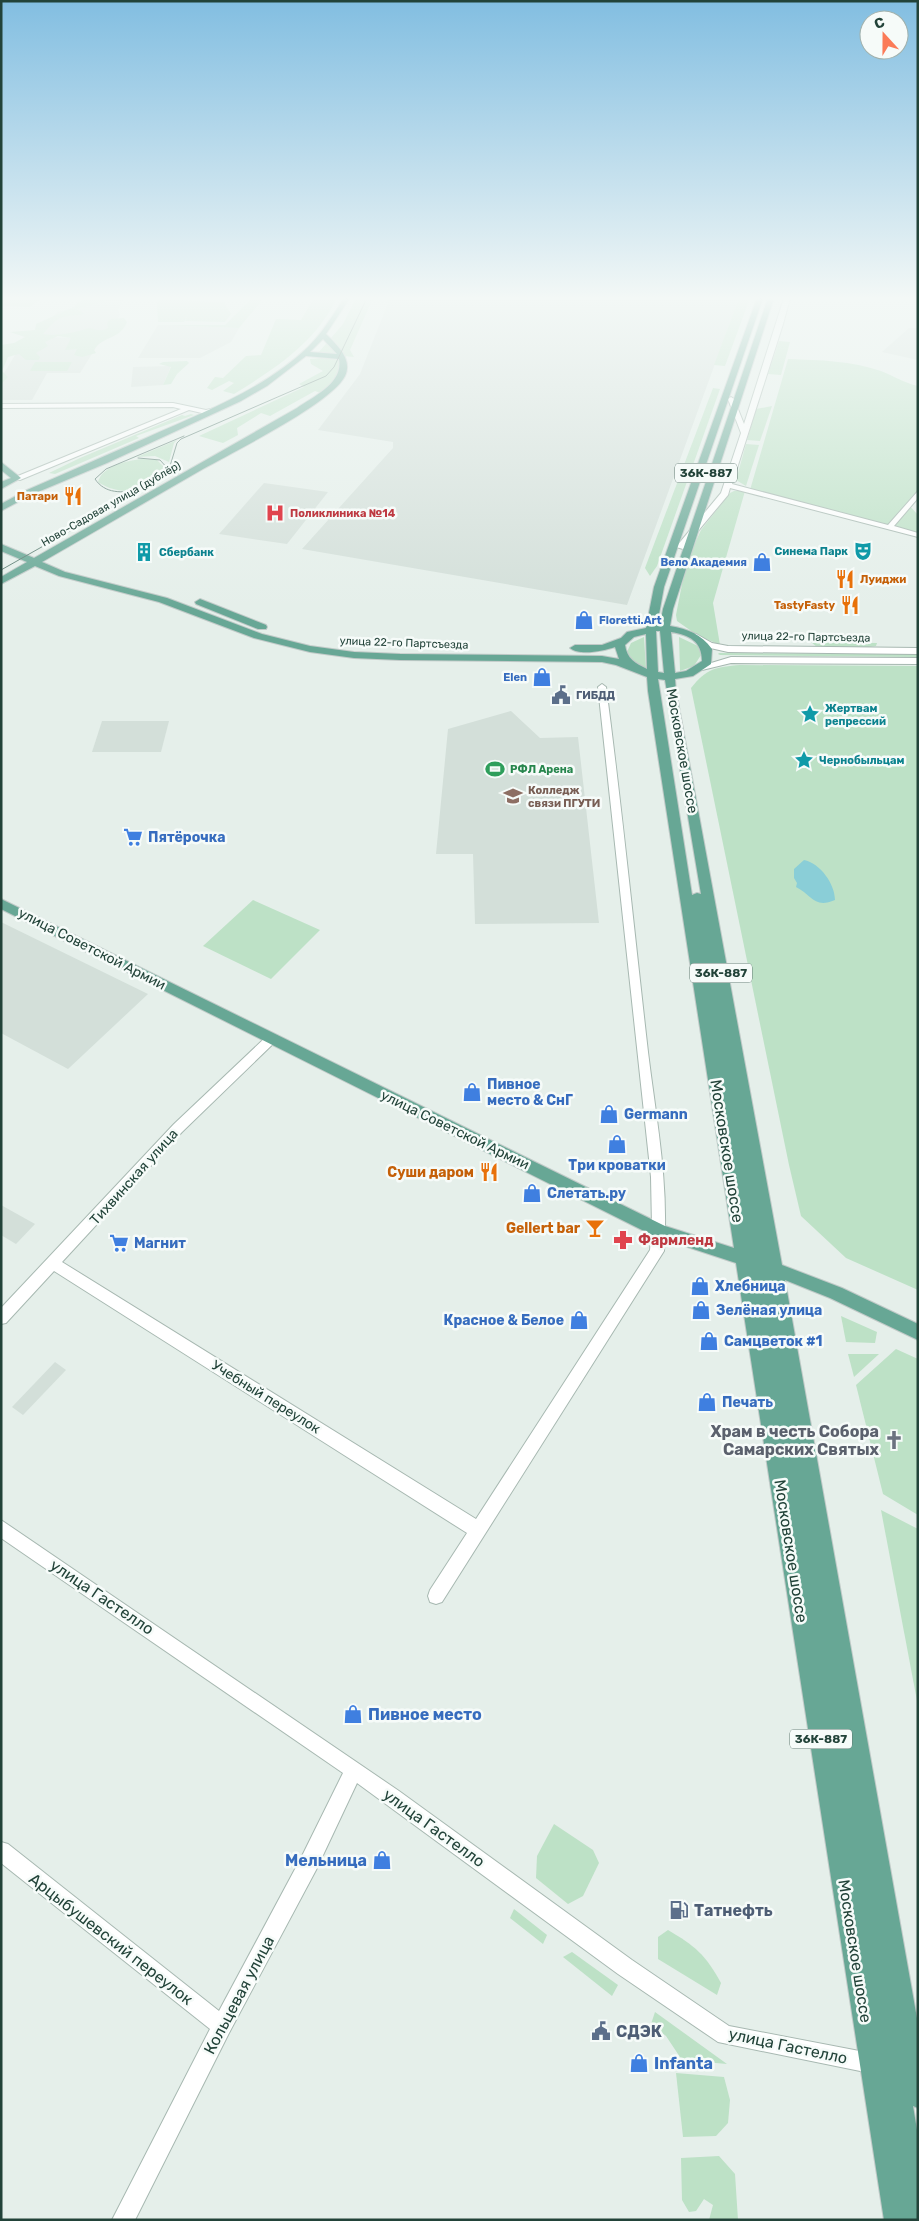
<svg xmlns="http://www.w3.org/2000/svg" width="919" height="2221" viewBox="0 0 919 2221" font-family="Rubik,sans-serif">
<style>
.built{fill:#d3dfd9}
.green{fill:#bde1c6}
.water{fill:#8aced7}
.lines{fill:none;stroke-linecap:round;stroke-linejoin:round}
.minor-casing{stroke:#a7b8b1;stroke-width:2}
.major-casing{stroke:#c1cac8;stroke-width:2}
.minor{fill:#fff;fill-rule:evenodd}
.major{fill:#67a795;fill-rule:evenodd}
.tram{stroke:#5d7e74;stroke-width:1}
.labels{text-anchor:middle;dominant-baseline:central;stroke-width:5;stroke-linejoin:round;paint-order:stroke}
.far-food-label{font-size:11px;font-weight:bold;fill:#c56008;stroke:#f6fbf9;text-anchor:end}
.far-street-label{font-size:11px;fill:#224339;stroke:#f6fbf9}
.far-health-label{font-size:11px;font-weight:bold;fill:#be3a42;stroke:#f6fbf9;text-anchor:start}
.far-culture-label{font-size:11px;font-weight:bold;fill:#0d838f;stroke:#f6fbf9;text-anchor:start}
.far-shop-label{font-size:11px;font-weight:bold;fill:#366cbe;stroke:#f6fbf9;text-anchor:end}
.far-service-label{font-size:11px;font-weight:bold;fill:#4e5e75;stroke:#f6fbf9;text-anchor:start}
.far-leisure-label{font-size:11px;font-weight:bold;fill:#27864d;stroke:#f6fbf9;text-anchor:start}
.far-education-label{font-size:11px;font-weight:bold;fill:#785e54;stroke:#f6fbf9;text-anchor:start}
.shield{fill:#f6fbf9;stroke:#627a73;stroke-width:1}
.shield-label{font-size:12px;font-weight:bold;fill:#224339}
.street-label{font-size:14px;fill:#224339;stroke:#f6fbf9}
.shop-label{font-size:14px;font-weight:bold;fill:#366cbe;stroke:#f6fbf9;text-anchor:start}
.food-label{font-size:14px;font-weight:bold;fill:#c56008;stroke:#f6fbf9;text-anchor:end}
.health-label{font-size:14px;font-weight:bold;fill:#be3a42;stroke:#f6fbf9;text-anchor:start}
.near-street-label{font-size:16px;fill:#224339;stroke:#f6fbf9}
.near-worship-label{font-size:16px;font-weight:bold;fill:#5b616d;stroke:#f6fbf9;text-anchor:end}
.near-shop-label{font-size:16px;font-weight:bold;fill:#366cbe;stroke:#f6fbf9;text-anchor:start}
.near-service-label{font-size:16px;font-weight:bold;fill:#4e5e75;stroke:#f6fbf9;text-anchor:start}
</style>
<rect width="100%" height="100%" fill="#e5efea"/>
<g class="built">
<polygon points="88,298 124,298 118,310 120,314 112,334 36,335 57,312 70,309"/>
<polygon points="390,298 739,298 627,605 302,549 393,448 393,442 318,430 360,374"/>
<polygon points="158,325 239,328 231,342 200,358 138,358"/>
<polygon points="909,328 918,328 918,360 882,352"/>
<polygon points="26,337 102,338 80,373 47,373 32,400 1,400 1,378"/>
<polygon points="171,366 163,385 131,387 133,367"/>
<polygon points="264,483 328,492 287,544 219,534"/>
<polygon points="511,711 540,738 578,737 599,923 475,924 473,854 436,854 448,729"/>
<polygon points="102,721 169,721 161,752 92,752"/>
<polygon points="1,922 148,994 68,1069 1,1033"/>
<polygon points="1,1205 35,1224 16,1244 1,1235"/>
<polygon points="55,1362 66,1370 23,1415 12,1407"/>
</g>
<g class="green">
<polygon points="3,298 42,298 30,307 1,306"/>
<path d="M93,298H117L76,309L85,314C60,318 61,313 43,334C57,336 73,333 85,329C94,326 97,334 108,328L107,323L110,319L124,318L127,322C120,340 102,336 94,350L96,353L82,357L74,355L77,349L65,350L71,338L58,336L45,342L48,346L36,353L40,357L39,360H26L19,354L8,357L2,371L8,377L1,384V345L14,343L25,337L10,332L35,330L36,324L74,307L78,302Z"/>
<polygon points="162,298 169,298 162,300 224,302 231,314 225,322 185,321 189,312 184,322 158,322 157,303"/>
<polygon points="252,298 264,298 239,328 160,325 225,325"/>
<path d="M314,298H337C315,343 276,368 234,394L223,391L234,383L229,381L212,390L207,388L215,377L223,378L246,356L261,355L276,319L301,320Z"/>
<polygon points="356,298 373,298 350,350 354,357 322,354 319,352 343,324"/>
<polygon points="739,298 750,298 725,366 714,365"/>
<polygon points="779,341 790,342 781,375 768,374"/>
<polygon points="321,358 343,360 342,373 323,394 315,391 270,416 261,413 237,428 238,435 223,443 199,436 304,387 299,384 323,371 311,364 310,359"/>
<path d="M788,359C820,360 852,361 881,371C894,376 904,383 918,386V493L908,504L918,515V537L750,490Z"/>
<polygon points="187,361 189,363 177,374 171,384 163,385 171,367 159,364 163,362"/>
<polygon points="35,362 72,362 67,371 30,371"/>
<polygon points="713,388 720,389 657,566 650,576 645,568"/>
<polygon points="772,406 760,441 747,440 756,409"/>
<polygon points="191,414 194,415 136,436 139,438 55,474 49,473 80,458 182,415 185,416"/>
<polygon points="177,440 174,443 169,462 155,456 137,457"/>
<polygon points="746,444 759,445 746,486 736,480"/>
<path d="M141,459L157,460L166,469L165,475C147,493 118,496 98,482C102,466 126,461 141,459Z"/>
<polygon points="734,491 745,491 713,603 720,645 697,635 677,621 676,615 684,574 695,543 701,530 730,493"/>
<polygon points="644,637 646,668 635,663 627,652 631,643"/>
<polygon points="679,637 698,646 701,655 694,666 680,671"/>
<polygon points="811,642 877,643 876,646 869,647 817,647"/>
<polygon points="719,653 918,654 918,657 720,655 718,654"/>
<path d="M740,665L918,666V1290L846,1258L801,1216L789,1165L691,688C707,668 716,667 740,665Z"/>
<polygon points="253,900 320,930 271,979 203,946"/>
<polygon points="841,1316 877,1332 875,1343 846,1342"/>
<polygon points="896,1349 918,1359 918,1515 883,1494 856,1385"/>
<polygon points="848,1354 879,1354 854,1377"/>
<polygon points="881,1510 918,1529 918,1706"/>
<polygon points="554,1824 593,1850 599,1863 583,1896 568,1904 536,1878 537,1856"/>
<polygon points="514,1909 547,1935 543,1944 510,1918"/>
<path d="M668,1930C695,1946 705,1954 721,1983L717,1995L658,1959V1937Z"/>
<polygon points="572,1952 618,1985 612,1996 563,1957"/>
<polygon points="655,2012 727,2064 682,2060 666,2036 651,2024"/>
<polygon points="676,2073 724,2077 730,2100 728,2123 716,2136 683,2137"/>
<polygon points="719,2156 735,2174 738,2220 709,2220 713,2205 704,2199 696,2211 689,2212 682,2200 681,2158"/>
</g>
<path class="water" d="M804,860C820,863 835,884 835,900C814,909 812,895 796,887L797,883L794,878V869Z"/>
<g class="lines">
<g class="minor-casing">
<g id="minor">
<polygon points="784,298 790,298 783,324 732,484 888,525 918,491 918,498 894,526 918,533 918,537 730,488 728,495 683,549 676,547 721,493 741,433 728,399 731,397 734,399 744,424"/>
<polygon points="173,403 206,410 220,407 223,409 206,414 189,410 20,480 13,478 181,409 173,407 1,408 1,404"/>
<polygon points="696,634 712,643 728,646 918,648 918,654 728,652 706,647 693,639 693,635"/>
<polygon points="731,657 918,658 918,664 731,663 702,670 698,667"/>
<path d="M602,684L606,687C622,808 634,930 648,1052C656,1118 669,1183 664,1251L442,1602L436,1604L430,1602L428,1596L430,1590L467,1533L54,1271L6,1323L1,1324V1308L174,1124L267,1036H275L277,1039L275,1042L182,1132L62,1262L476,1519L650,1250L652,1227L651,1177L598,687Z"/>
<polygon points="1,1520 399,1791 632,1960 729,2026 875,2054 882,2057 885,2064 882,2071 875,2074 718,2042 618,1974 357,1783 316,1870 229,2033 135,2220 112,2220 210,2029 1,1863 1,1842 8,1844 219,2011 302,1856 343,1773 1,1538"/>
</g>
</g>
<g class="major-casing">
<g id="major">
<path d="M344,298H350L326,334C337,345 353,359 345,376C332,403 233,452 203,469C149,500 96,531 42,562L65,572L167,598L262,634L310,646L354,652L400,654L602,656L619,659L615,647C604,651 579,656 570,648L575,645H602L621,638L627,632L646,628L654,587L757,298H763L664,587L657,625H660L663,609L768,298H774L673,609L670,626C688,629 701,634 712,649L711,664L693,676L675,679L676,691L782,1265L842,1288L918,1324V1340L830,1298L785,1280L918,2024V2108L913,2106L918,2136V2220H884L736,1263L654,1236L1,909V899L665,1226L734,1248L648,691L647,677L616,665L602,662L400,660L354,658L310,652L254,638L159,602L59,576L35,566L1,584V577L27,562L1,551V544L34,558L297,408C313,397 344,383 339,359L306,356L267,386L241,401L107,463L33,494L1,511V504L27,490C67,473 106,455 146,438C202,413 263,390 308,347C323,332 333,315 344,298ZM323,339L337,354L310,352ZM656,631H660L664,673L658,672ZM671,632C689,635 702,641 702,661L686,671L675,673ZM646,634L647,669C635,663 627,659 625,645L634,637ZM658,679L665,680L701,894L697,893L692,895Z"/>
<polygon points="1,462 21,478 1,489 1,482 11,478 1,470"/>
<polygon points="200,599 266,625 267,627 266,629 258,629 196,604 195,602"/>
</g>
</g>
<use href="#minor" class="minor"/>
<use href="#major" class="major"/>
<g class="tram">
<polyline points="138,458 160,460 169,470"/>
<path d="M138,490C122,493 105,494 95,479L106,469L184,436"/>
<polyline points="1,570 167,476 177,443 181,439 326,376 334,367 367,298"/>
</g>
</g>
<linearGradient id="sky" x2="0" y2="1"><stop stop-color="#82bee1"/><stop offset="0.49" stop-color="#f3f8f6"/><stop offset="1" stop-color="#f3f8f6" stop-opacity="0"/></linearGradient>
<rect width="919" height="609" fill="url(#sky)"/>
<defs>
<g id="restaurant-bare" transform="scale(1.5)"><path d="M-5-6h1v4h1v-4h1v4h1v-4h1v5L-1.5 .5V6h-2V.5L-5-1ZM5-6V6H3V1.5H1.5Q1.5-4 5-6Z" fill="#e8710a" stroke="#f6fbf9" stroke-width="2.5" paint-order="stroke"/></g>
<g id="hospital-bare" transform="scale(1.5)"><path d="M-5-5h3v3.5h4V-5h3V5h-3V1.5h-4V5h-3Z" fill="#e0444e" stroke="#f6fbf9" stroke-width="2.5" paint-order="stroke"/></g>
<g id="theatre-bare" transform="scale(1.5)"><path d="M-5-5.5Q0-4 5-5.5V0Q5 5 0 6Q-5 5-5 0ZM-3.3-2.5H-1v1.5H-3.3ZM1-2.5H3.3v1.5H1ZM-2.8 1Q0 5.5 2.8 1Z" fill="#0f9aa8" stroke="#f6fbf9" stroke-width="2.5" paint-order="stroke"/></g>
<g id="building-bare" transform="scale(1.5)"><path d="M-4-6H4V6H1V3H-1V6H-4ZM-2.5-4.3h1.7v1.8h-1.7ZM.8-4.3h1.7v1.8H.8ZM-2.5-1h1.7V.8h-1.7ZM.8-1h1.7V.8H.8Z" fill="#0f9aa8" stroke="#f6fbf9" stroke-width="2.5" paint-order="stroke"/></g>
<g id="shop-bare" transform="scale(1.5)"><path d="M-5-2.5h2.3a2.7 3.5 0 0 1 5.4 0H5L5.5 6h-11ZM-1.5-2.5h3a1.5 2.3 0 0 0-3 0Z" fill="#3f7fe0" stroke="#f6fbf9" stroke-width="2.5" paint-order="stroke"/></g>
<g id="civic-bare" transform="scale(1.5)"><path d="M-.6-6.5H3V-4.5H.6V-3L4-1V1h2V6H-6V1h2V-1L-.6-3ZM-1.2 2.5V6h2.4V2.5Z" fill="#5c6f8a" stroke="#f6fbf9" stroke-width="2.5" paint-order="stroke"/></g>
<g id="sight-bare" transform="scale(1.5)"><path d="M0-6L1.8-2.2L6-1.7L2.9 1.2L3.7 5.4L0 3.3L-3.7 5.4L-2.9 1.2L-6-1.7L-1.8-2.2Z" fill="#0f9aa8" stroke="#f6fbf9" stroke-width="2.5" paint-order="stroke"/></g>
<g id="stadium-bare" transform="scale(1.5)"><path d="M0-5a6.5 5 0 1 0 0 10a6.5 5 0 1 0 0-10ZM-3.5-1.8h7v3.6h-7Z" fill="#2e9e5b" stroke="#f6fbf9" stroke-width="2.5" paint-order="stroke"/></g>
<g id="university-bare" transform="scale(1.5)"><path d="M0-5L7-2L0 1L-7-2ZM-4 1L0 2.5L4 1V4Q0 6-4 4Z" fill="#8d6e63" stroke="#f6fbf9" stroke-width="2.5" paint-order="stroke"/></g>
<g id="supermarket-bare" transform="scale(1.5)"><path d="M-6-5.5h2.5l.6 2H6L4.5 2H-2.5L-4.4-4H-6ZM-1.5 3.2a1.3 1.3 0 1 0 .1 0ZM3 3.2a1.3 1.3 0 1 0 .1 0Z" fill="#3f7fe0" stroke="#f6fbf9" stroke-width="2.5" paint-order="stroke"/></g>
<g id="bar-bare" transform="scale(1.5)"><path d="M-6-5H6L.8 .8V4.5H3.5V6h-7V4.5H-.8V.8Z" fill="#e8710a" stroke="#f6fbf9" stroke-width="2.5" paint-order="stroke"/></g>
<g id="pharmacy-bare" transform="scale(1.5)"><path d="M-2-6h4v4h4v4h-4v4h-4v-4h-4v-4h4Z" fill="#e0444e" stroke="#f6fbf9" stroke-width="2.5" paint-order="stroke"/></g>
<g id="church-bare" transform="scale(1.5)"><path d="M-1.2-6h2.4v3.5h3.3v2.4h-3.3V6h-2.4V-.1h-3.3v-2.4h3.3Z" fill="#6b7280" stroke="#f6fbf9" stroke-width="2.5" paint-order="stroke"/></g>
<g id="fuel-bare" transform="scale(1.5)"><path d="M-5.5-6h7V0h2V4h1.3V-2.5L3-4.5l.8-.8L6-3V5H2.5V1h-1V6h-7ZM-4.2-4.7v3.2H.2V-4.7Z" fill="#5c6f8a" stroke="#f6fbf9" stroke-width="2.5" paint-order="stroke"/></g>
</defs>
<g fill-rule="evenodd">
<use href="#restaurant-bare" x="73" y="496"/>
<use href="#hospital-bare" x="275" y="513"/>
<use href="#theatre-bare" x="863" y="551"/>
<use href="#building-bare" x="144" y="552"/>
<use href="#shop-bare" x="762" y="562"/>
<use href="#restaurant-bare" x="845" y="579"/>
<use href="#restaurant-bare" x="850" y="605"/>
<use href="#shop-bare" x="584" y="620"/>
<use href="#shop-bare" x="542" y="677"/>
<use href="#civic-bare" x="561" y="695"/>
<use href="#sight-bare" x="810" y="714"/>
<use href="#sight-bare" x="804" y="760"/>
<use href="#stadium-bare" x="495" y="769"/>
<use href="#university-bare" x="513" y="796"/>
<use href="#supermarket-bare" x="133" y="837"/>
<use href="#shop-bare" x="472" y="1092"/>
<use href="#shop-bare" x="609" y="1114"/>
<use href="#shop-bare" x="617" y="1144"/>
<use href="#restaurant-bare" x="489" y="1172"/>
<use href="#shop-bare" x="532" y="1193"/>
<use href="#bar-bare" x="595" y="1228"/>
<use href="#pharmacy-bare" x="623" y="1240"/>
<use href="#supermarket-bare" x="119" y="1243"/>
<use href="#shop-bare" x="700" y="1286"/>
<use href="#shop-bare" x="701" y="1310"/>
<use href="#shop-bare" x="579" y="1320"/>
<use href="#shop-bare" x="709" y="1341"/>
<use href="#shop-bare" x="707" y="1402"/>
<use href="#church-bare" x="894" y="1440"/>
<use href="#shop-bare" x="353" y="1714"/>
<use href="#shop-bare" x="382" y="1860"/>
<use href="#fuel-bare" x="679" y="1910"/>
<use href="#civic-bare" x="601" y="2031"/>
<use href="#shop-bare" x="639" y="2063"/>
</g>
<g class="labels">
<g class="far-food-label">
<text x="58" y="496">Патари</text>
<text x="860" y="579" text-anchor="start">Луиджи</text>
<text x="835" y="605">TastyFasty</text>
</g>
<g class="far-street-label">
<text transform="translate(111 504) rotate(-30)">Ново-Садовая улица (дублёр)</text>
<text transform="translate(806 637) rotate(1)">улица 22-го Партсъезда</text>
<text transform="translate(404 643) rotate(2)">улица 22-го Партсъезда</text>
</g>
<g class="far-health-label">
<text x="290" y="513">Поликлиника №14</text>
</g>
<g class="far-culture-label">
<text x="848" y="551" text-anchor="end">Синема Парк</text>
<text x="159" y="552">Сбербанк</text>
<text x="825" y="708">Жертвам<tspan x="825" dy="13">репрессий</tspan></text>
<text x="819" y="760">Чернобыльцам</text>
</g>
<g class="far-shop-label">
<text x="747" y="562">Вело Академия</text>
<text x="599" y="620" text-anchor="start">Floretti.Art</text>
<text x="527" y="677">Elen</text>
</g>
<g class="far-service-label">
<text x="576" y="695">ГИБДД</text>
</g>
<g class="far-leisure-label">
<text x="510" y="769">РФЛ Арена</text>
</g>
<g class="far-education-label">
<text x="528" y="790">Колледж<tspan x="528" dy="13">связи ПГУТИ</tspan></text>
</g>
<g class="shield">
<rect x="675" y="463.5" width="62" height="19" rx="4"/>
<rect x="690" y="963.5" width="62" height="19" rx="4"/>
<rect x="790" y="1729.5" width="62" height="19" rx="4"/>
</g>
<g class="shield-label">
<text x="706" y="473">36К-887</text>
<text x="721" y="973">36К-887</text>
<text x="821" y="1739">36К-887</text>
</g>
<g class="street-label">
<text transform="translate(682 751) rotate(80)">Московское шоссе</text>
<text transform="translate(92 949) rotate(27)">улица Советской Армии</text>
<text transform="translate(455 1130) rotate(26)">улица Советской Армии</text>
<text transform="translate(134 1177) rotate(-48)">Тихвинская улица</text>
<text transform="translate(266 1397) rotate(32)">Учебный переулок</text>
</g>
<g class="shop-label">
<text x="148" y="837">Пятёрочка</text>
<text x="487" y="1084">Пивное<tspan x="487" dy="16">место &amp; СнГ</tspan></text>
<text x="624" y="1114">Germann</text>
<text x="617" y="1165" text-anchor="middle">Три кроватки</text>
<text x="547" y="1193">Слетать.ру</text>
<text x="134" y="1243">Магнит</text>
<text x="715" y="1286">Хлебница</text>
<text x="716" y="1310">Зелёная улица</text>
<text x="564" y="1320" text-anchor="end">Красное &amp; Белое</text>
<text x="724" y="1341">Самцветок #1</text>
<text x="722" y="1402">Печать</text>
</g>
<g class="food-label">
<text x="474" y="1172">Суши даром</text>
<text x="580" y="1228">Gellert bar</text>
</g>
<g class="health-label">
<text x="638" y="1240">Фармленд</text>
</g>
<g class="near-street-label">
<text transform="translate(727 1151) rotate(81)">Московское шоссе</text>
<text transform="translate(791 1551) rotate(81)">Московское шоссе</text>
<text transform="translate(102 1597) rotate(34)">улица Гастелло</text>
<text transform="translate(434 1828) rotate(36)">улица Гастелло</text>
<text transform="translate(111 1939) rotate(38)">Арцыбушевский переулок</text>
<text transform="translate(855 1951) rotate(81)">Московское шоссе</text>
<text transform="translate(239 1995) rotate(-62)">Кольцевая улица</text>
<text transform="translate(788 2046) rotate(12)">улица Гастелло</text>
</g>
<g class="near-worship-label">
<text x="879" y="1431">Храм в честь Собора<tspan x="879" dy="18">Самарских Святых</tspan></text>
</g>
<g class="near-shop-label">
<text x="368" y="1714">Пивное место</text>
<text x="367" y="1860" text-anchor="end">Мельница</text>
<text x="654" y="2063">Infanta</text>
</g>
<g class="near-service-label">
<text x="694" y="1910">Татнефть</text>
<text x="616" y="2031">СДЭК</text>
</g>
</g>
<rect width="919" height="2221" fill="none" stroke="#224339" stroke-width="5"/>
<g transform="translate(884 35) rotate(339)"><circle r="24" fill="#f6fbf9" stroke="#a1b1ac"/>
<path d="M0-4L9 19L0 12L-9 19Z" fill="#fb7b58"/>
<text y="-8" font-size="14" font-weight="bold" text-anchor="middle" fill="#224339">С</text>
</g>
</svg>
